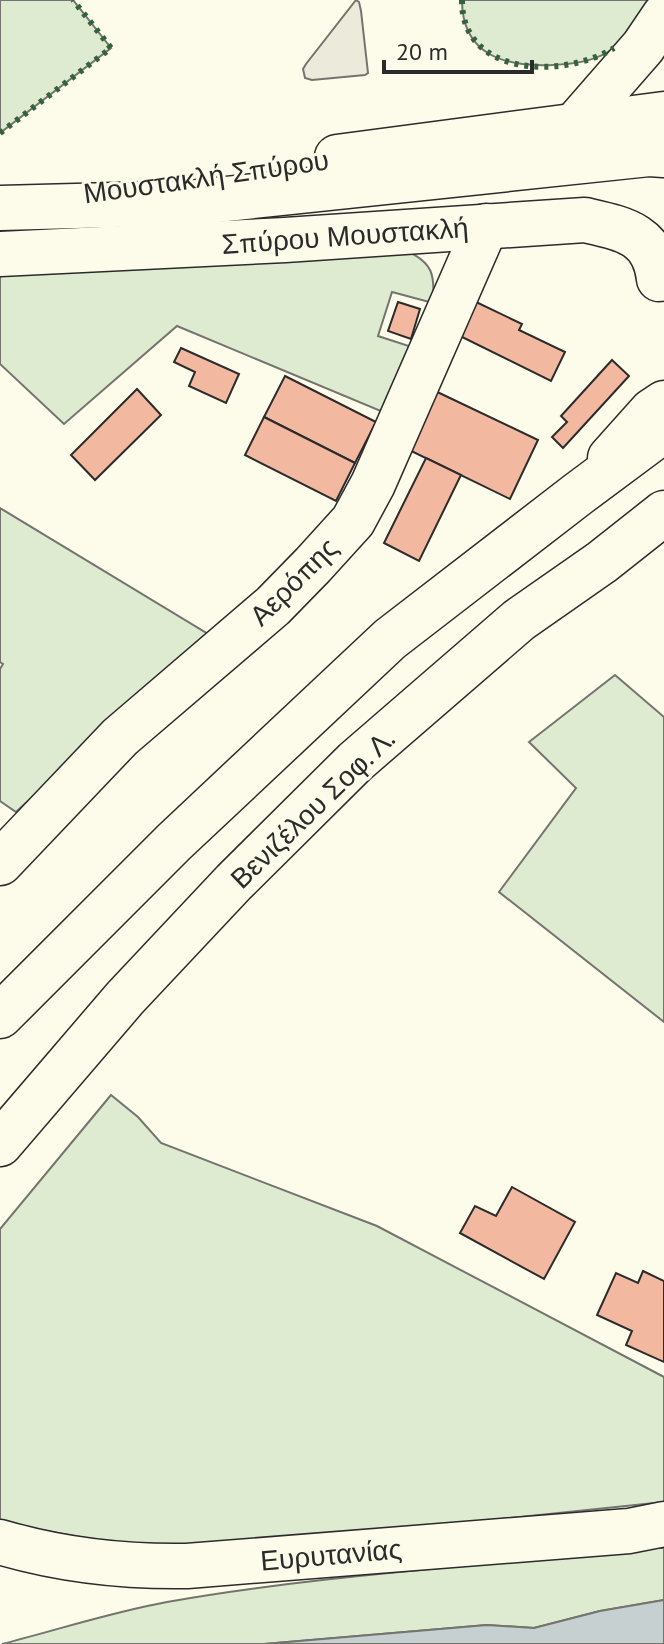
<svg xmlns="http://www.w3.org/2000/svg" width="664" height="1644" viewBox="0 0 664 1644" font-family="'PT Sans',sans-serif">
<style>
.green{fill:#deebd1;stroke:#74746e;stroke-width:2}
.parking{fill:#eceadb;stroke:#74746e;stroke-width:2}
.water{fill:#c7d0d0;stroke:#74746e;stroke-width:2}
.building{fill:#f2b8a0;stroke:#2b2b2b;stroke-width:2}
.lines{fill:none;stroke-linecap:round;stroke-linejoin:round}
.street-casing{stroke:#2b2b2b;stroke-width:47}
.secondary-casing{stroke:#2b2b2b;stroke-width:47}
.primary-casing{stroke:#2b2b2b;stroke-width:47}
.street{stroke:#fdfbea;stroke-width:44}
.secondary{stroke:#fdfbea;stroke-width:44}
.primary{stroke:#fdfbea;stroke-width:44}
.hedge{stroke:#34623c;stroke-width:6;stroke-dasharray:4 6;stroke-linecap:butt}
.labels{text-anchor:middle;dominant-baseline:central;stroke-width:6;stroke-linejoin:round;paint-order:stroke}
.street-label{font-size:28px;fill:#2b2b2b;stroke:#fdfbea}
</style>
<rect width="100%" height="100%" fill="#fdfbea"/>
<g class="green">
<polygon points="0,0 73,0 111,48 0,133"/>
<path d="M462,0H661C646,15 625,42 608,52C591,62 572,64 553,65C506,67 462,56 462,0Z"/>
<path d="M407,251C433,263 435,275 433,303L392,292L378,336L412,347L383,412L177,326L64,424L0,364V270Z"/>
<polygon points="0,508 208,634 16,812 0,801 0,669 3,664 0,662"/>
<polygon points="615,675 664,717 664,1022 499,892 576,788 529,742"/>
<polygon points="111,1095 138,1117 161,1143 377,1226 664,1377 664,1502 172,1553 0,1523 0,1229"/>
<path d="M648,1548H664V1600L600,1611L534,1628L487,1625L264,1644H2C57,1630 112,1612 167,1602C326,1574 488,1566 648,1548Z"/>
</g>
<polygon class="parking" points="356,0 359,2 361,11 368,73 365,75 312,80 305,78 303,69 306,64"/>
<polygon class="water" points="664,1600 664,1644 264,1644 487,1625 534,1628 600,1611"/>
<g class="building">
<polygon points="474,301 522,324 519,330 565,352 551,381 458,335"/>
<polygon points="398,302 420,309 411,339 388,331"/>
<polygon points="181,348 239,374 226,403 189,386 195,372 174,362"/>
<polygon points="612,360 629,376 563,448 552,437 567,422 561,416"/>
<polygon points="285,376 376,422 355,463 264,417"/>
<polygon points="137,389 161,415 95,480 71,455"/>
<polygon points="431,389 538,440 510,499 403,447"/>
<polygon points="264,417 355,463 336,501 245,455"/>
<polygon points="426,458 461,475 419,561 384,543"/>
<polygon points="512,1187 575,1222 544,1279 460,1233 475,1206 496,1216"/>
<polygon points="643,1271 664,1281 664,1362 626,1345 632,1331 597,1315 616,1273 638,1283"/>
</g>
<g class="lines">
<g class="street-casing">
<g id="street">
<polyline points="575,125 643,47 664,16"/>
<path d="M0,254L285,240L585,220C624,229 654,234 659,279"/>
<polyline points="0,863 120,737 273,606 313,565 353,521 373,484 486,226"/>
<path d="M0,1542C61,1560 124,1567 187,1566L629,1531L664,1524"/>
</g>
</g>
<g class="secondary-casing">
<g id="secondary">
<polyline points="337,157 664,114"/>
<polyline points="0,208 188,203 649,154 664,155"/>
<polyline points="610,458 652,411 664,403"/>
</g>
</g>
<g class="primary-casing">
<g id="primary">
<polyline points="0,1016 174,842 390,639 578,494 664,430"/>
<polyline points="0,1144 125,998 234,882 355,762 519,620 602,562 664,513"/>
</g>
</g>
<use href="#street" class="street"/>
<use href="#secondary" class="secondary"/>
<use href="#primary" class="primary"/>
<g class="hedge">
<path d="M462,0C461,77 564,79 614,48"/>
<polyline points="0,133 111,48 73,0"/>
</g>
</g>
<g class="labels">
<g class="street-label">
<text transform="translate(206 176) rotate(-8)">Μουστακλή Σπύρου</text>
<text transform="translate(345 235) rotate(-4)">Σπύρου Μουστακλή</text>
<text transform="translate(293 581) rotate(-45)">Αερόπης</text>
<text transform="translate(312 808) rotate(-44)">Βενιζέλου Σοφ. Λ.</text>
<text transform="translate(331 1554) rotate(-5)">Ευρυτανίας</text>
</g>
</g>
<path d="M384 60v12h148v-12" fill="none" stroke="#2b2b2b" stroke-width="4"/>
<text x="396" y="60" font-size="24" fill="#2b2b2b" stroke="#fdfbea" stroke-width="6" paint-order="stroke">20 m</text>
</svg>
